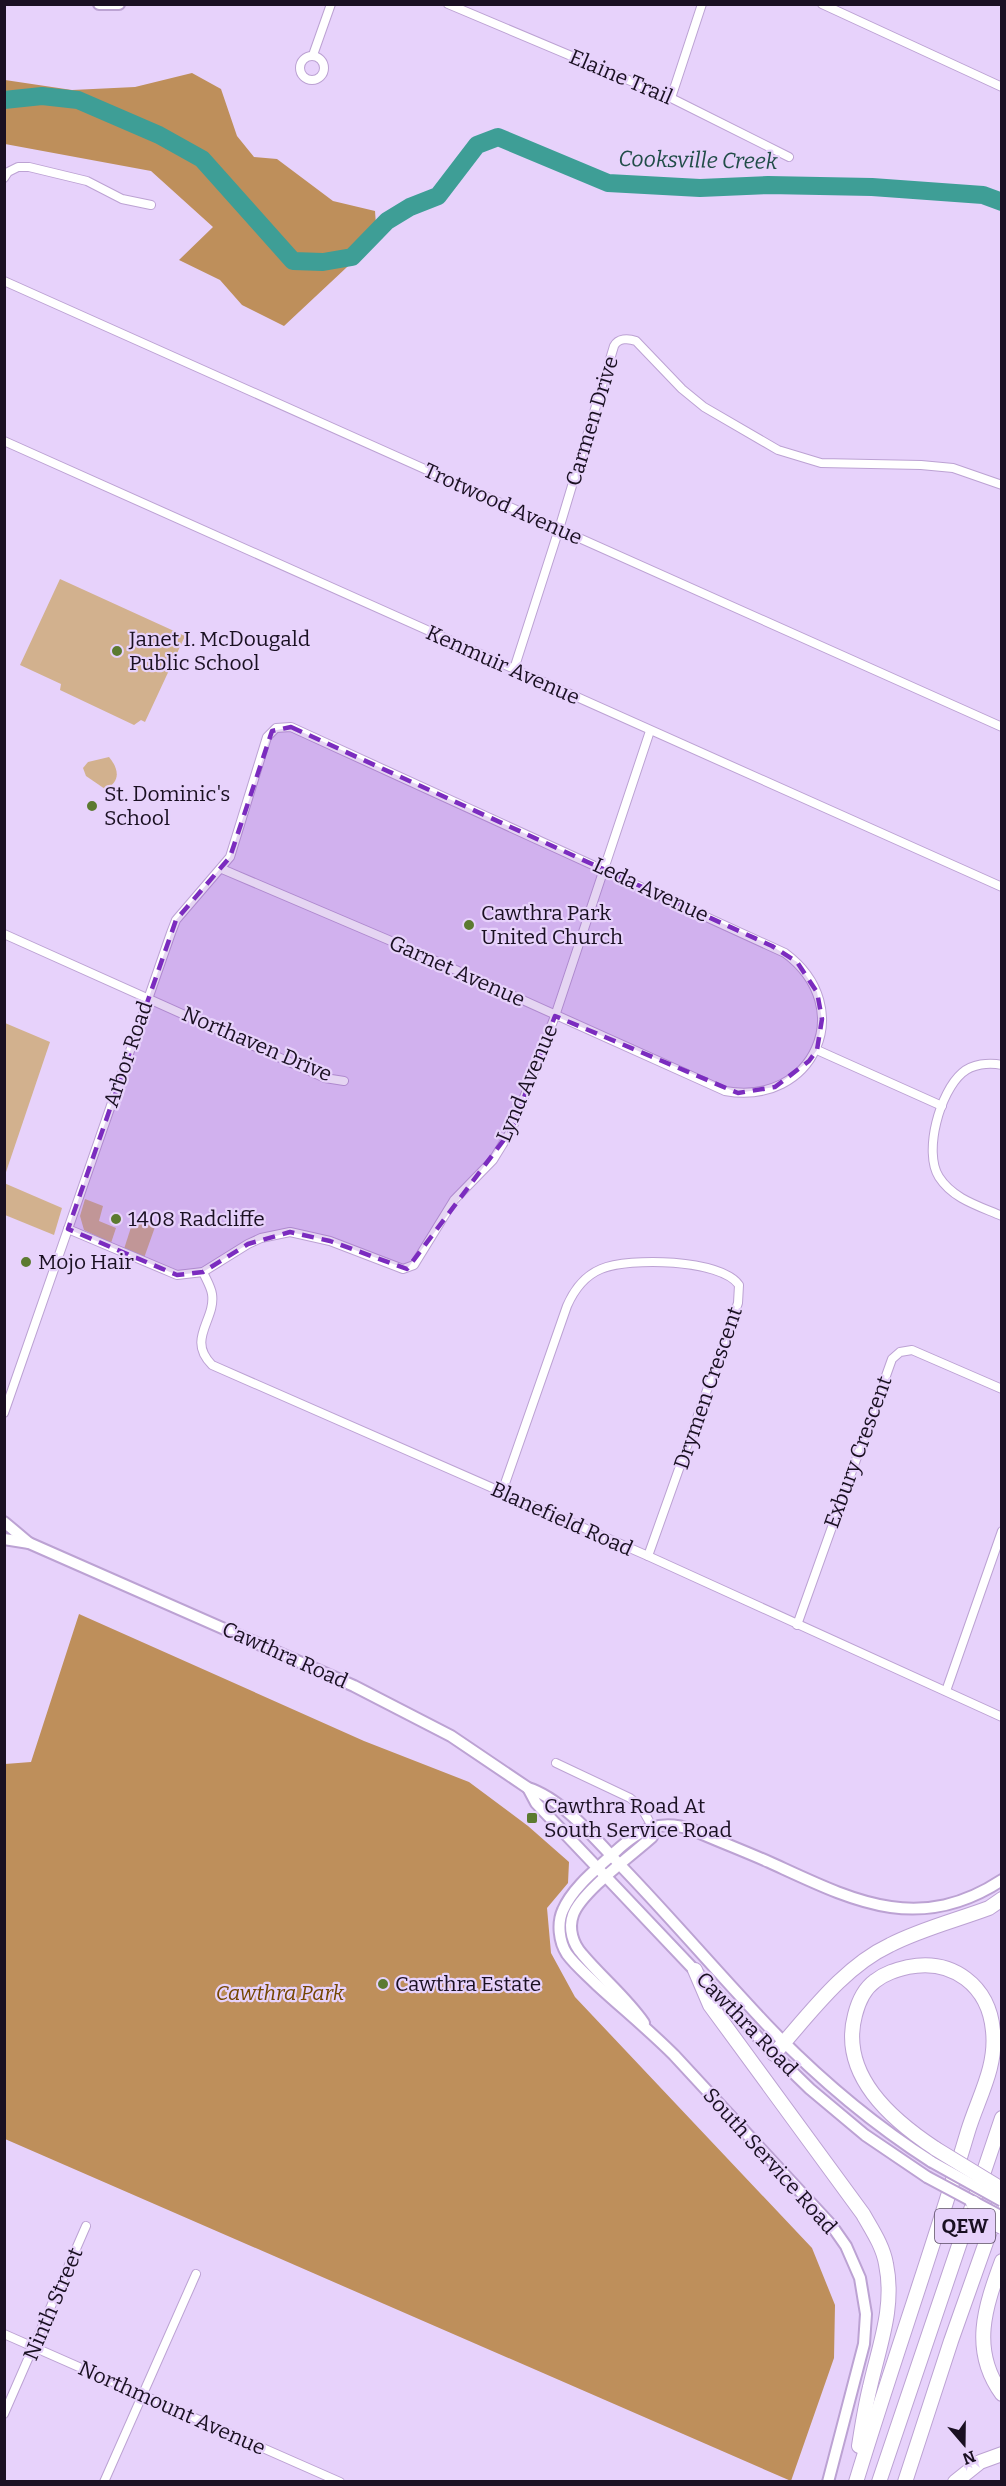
<svg xmlns="http://www.w3.org/2000/svg" width="1006" height="2486" viewBox="0 0 1006 2486" font-family="Bitter,serif">
<style>
.green{fill:#d2b18e}
.forest{fill:#be8f5b}
.lines{fill:none;stroke-linecap:round;stroke-linejoin:round}
.river{stroke:#3e9e96;stroke-width:18}
.street-casing{stroke:#bca2d3;stroke-width:10}
.secondary-casing{stroke:#bca2d3;stroke-width:14}
.highway-casing{stroke:#bca2d3;stroke-width:16}
.street{stroke:#fff;stroke-width:8}
.secondary{stroke:#fff;stroke-width:10}
.highway{stroke:#fff;stroke-width:14}
.secondary-bridge-casing{stroke:#bca2d3;stroke-width:14;stroke-linecap:butt}
.highway-bridge-casing{stroke:#bca2d3;stroke-width:16;stroke-linecap:butt}
.secondary-bridge{stroke:#fff;stroke-width:10}
.highway-bridge{stroke:#fff;stroke-width:14}
.marked{fill:#7b2cbf;fill-opacity:0.2;stroke:#7b2cbf;stroke-width:4.5;stroke-dasharray:12 8;stroke-linejoin:round}
.poi-dot{fill:#5c7a30;stroke:#e7d2fb;stroke-width:2}
.labels{text-anchor:middle;dominant-baseline:central;stroke-width:4.5;stroke-linejoin:round;paint-order:stroke}
.shield{fill:#e7d2fb;stroke:#584a63;stroke-width:1.5}
.shield-label{font-size:20px;font-weight:bold;fill:#1a1022}
.street-label{font-size:21px;fill:#1a1022;stroke:#e7d2fb}
.poi-label{font-size:21px;fill:#1a1022;stroke:#e7d2fb;text-anchor:start}
.park-label{font-size:21px;font-style:italic;fill:#744601;stroke:#e7d2fb}
.water-label{font-size:22px;font-style:italic;fill:#224d49;stroke:#e7d2fb}
</style>
<rect width="100%" height="100%" fill="#e7d2fb"/>
<g class="green">
<polygon points="60,579 185,636 145,722 141,720 134,725 60,690 61,684 20,665"/>
<path d="M109,757C119,769 121,782 105,789L86,776L83,768L88,762Z"/>
<polygon points="5,1023 50,1042 5,1175"/>
<polygon points="4,1183 62,1208 54,1235 5,1215"/>
<polygon points="85,1199 103,1206 99,1221 116,1228 111,1243 84,1230 80,1216"/>
<polygon points="134,1218 155,1227 144,1258 124,1249"/>
</g>
<g class="forest">
<polygon points="192,73 221,89 237,136 254,157 277,159 333,201 375,211 377,239 284,326 242,305 220,280 179,260 213,227 151,171 5,144 5,80 72,90 135,87"/>
<polygon points="79,1614 364,1741 469,1782 528,1826 569,1862 568,1883 547,1908 551,1953 575,1997 812,2248 835,2305 834,2358 791,2481 5,2139 5,1764 31,1762"/>
</g>
<g class="lines">
<polyline class="river" points="4,100 42,96 78,100 159,135 202,159 293,261 323,262 352,257 387,221 410,207 438,196 477,145 498,137 608,183 700,188 768,185 872,187 983,195 1002,202"/>
<g class="street-casing">
<g id="street">
<polyline points="448,4 671,98 789,157"/>
<polyline points="822,4 1002,87"/>
<polyline points="313,55 331,4"/>
<circle cx="312" cy="68" r="12"/>
<polyline points="671,98 702,4"/>
<polyline points="4,178 8,172 18,167 29,167 87,181 122,199 151,205"/>
<polyline points="4,281 1002,727"/>
<polyline points="4,441 1002,887"/>
<path d="M514,669L559,529L614,346C618,338 628,338 636,341L682,389L704,407L778,450L821,463L921,465L953,468L1002,485"/>
<polyline points="4,934 325,1078 344,1081"/>
<polyline points="817,1050 942,1106"/>
<path d="M1002,1065C989,1062 972,1064 962,1073C940,1092 923,1152 939,1177C953,1199 979,1206 1002,1216"/>
<polyline points="68,1229 177,1275 203,1272 248,1244 261,1238 290,1232 330,1241 403,1269 414,1265 454,1200 493,1160 512,1129 555,1016 650,731"/>
<path d="M203,1272C206,1279 211,1287 212,1294C216,1320 186,1339 212,1365L648,1556L1002,1717"/>
<path d="M4,1413L171,933L176,920L230,857L267,737L276,728L291,727L785,953C859,1008 813,1107 725,1091L398,944L222,869"/>
<path d="M502,1492L567,1306C574,1290 584,1276 601,1269C629,1257 721,1259 739,1285L738,1303L648,1556"/>
<polyline points="797,1625 892,1359 900,1352 912,1350 1002,1389"/>
<polyline points="946,1691 1002,1531"/>
<polyline points="556,1763 630,1798 641,1807 653,1828"/>
<polyline points="4,2334 340,2482"/>
<polyline points="4,2414 86,2226"/>
<polyline points="104,2482 196,2274"/>
</g>
</g>
<g class="secondary-casing">
<g id="secondary">
<polyline points="99,4 119,4"/>
<polyline points="4,1522 29,1543"/>
<path d="M4,1539L29,1543L354,1686L451,1736L528,1788C563,1799 597,1841 622,1867C671,1918 718,1973 767,2025C817,2077 871,2123 932,2162"/>
<polyline points="528,1788 536,1803 774,2054 810,2089 865,2135 927,2177"/>
<path d="M644,2023C626,1997 602,1978 582,1954C573,1944 568,1929 573,1915C581,1892 632,1855 652,1837L653,1828"/>
<path d="M828,2482L864,2344L866,2314L860,2278L846,2246L832,2226L674,2055C649,2030 622,2008 596,1984C586,1974 575,1965 567,1954C559,1942 557,1923 563,1910C573,1887 597,1869 615,1852C640,1829 660,1818 693,1830C718,1841 744,1851 769,1862C850,1899 917,1936 1002,1880"/>
</g>
</g>
<g class="highway-casing">
<g id="highway">
<path d="M695,1970L710,2005L863,2214C872,2230 883,2246 886,2264C895,2307 879,2346 870,2387C865,2407 862,2427 859,2446"/>
<path d="M774,2054C808,2016 843,1967 890,1945C921,1929 957,1920 989,1908L1002,1899"/>
<path d="M1002,2261C985,2307 970,2350 1002,2394"/>
<path d="M856,2482C892,2364 933,2249 968,2131C978,2098 997,2067 993,2031C989,1986 953,1958 908,1967C896,1970 885,1973 875,1981C864,1989 858,2003 855,2015C839,2075 892,2120 936,2149"/>
<polyline points="879,2482 1002,2118"/>
<polyline points="905,2482 951,2341 1002,2197"/>
<polyline points="955,2482 980,2462 1002,2454"/>
</g>
</g>
<use href="#street" class="street"/>
<use href="#secondary" class="secondary"/>
<use href="#highway" class="highway"/>
<g class="secondary-bridge-casing">
<g id="secondary-bridge">
<polyline points="932,2162 1002,2201"/>
<polyline points="927,2177 1002,2217"/>
</g>
</g>
<g class="highway-bridge-casing">
<g id="highway-bridge">
<polyline points="936,2149 995,2185 1002,2193"/>
<polyline points="973,2203 989,2221 1002,2227"/>
</g>
</g>
<use href="#secondary-bridge" class="secondary-bridge"/>
<use href="#highway-bridge" class="highway-bridge"/>
</g>
<path class="marked" d="M291,727L772,946L797,962L817,992L822,1019L817,1050L809,1061L775,1087L738,1093L555,1016L512,1129L407,1269L330,1241L290,1232L248,1244L203,1272L177,1275L68,1229L176,920L230,857L272,731Z"/>
<g class="poi-dot">
<circle cx="117" cy="651" r="6"/>
<circle cx="92" cy="806" r="6"/>
<circle cx="469" cy="925" r="6"/>
<circle cx="116" cy="1219" r="6"/>
<circle cx="26" cy="1262" r="6"/>
<rect x="526" y="1812" width="12" height="12" rx="3"/>
<circle cx="383" cy="1984" r="6"/>
</g>
<g class="labels">
<rect class="shield" x="935" y="2209" width="60" height="34" rx="4.5"/>
<g class="shield-label">
<text x="965" y="2226">QEW</text>
</g>
<g class="street-label">
<text transform="translate(621 77) rotate(23)">Elaine Trail</text>
<text transform="translate(592 421) rotate(-73)">Carmen Drive</text>
<text transform="translate(503 504) rotate(24)">Trotwood Avenue</text>
<text transform="translate(503 665) rotate(24)">Kenmuir Avenue</text>
<text transform="translate(651 890) rotate(25)">Leda Avenue</text>
<text transform="translate(457 971) rotate(24)">Garnet Avenue</text>
<text transform="translate(257 1044) rotate(23)">Northaven Drive</text>
<text transform="translate(128 1054) rotate(-71)">Arbor Road</text>
<text transform="translate(527 1083) rotate(-67)">Lynd Avenue</text>
<text transform="translate(708 1388) rotate(-71)">Drymen Crescent</text>
<text transform="translate(858 1452) rotate(-70)">Exbury Crescent</text>
<text transform="translate(562 1519) rotate(24)">Blanefield Road</text>
<text transform="translate(285 1655) rotate(24)">Cawthra Road</text>
<text transform="translate(747 2024) rotate(46)">Cawthra Road</text>
<text transform="translate(770 2161) rotate(48)">South Service Road</text>
<text transform="translate(53 2304) rotate(-67)">Ninth Street</text>
<text transform="translate(172 2408) rotate(24)">Northmount Avenue</text>
</g>
<g class="poi-label">
<text x="129" y="639">Janet I. McDougald<tspan x="129" dy="24">Public School</tspan></text>
<text x="104" y="794">St. Dominic's<tspan x="104" dy="24">School</tspan></text>
<text x="481" y="913">Cawthra Park<tspan x="481" dy="24">United Church</tspan></text>
<text x="128" y="1219">1408 Radcliffe</text>
<text x="38" y="1262">Mojo Hair</text>
<text x="544" y="1806">Cawthra Road At<tspan x="544" dy="24">South Service Road</tspan></text>
<text x="395" y="1984">Cawthra Estate</text>
</g>
<g class="park-label">
<text x="280" y="1993">Cawthra Park</text>
</g>
<g class="water-label">
<text transform="translate(698 160) rotate(1)">Cooksville Creek</text>
</g>
</g>
<rect width="1006" height="2486" fill="none" stroke="#1a1022" stroke-width="12"/>
<g transform="translate(964 2444) rotate(160)" stroke="#e7d2fb" stroke-width="4.5" paint-order="stroke">
<path d="M0-4.5L10 22L0 15L-10 22Z" fill="#1a1022"/>
<text y="-9" font-size="16" font-weight="bold" text-anchor="middle" fill="#1a1022">N</text>
</g>
</svg>
